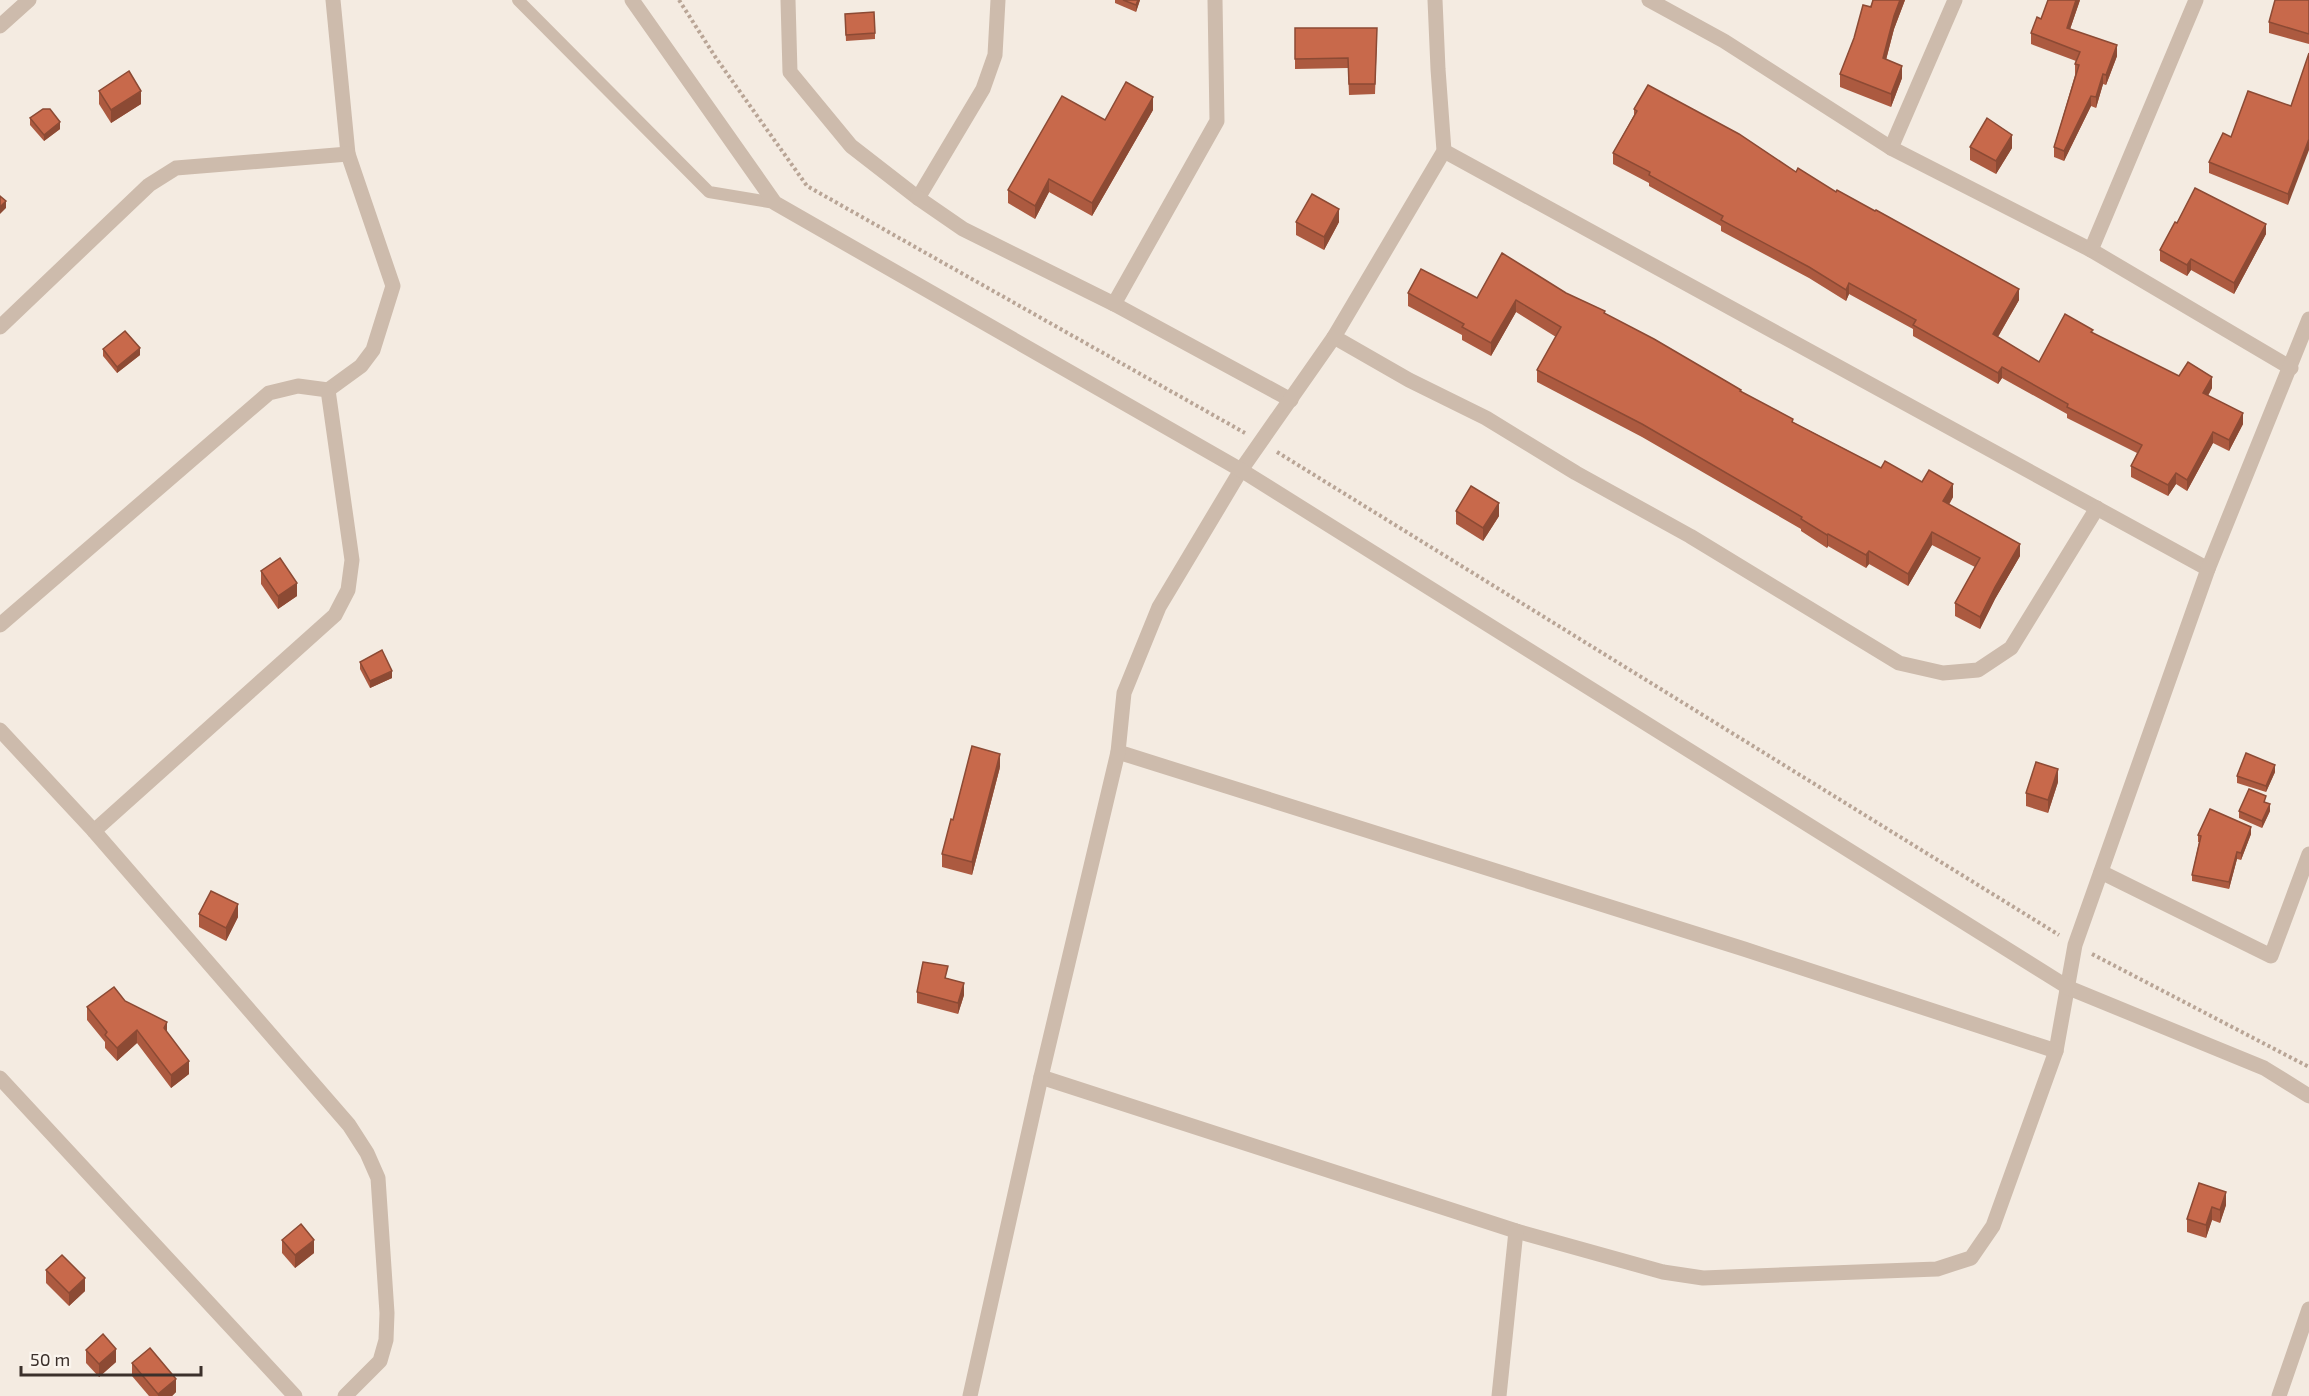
<svg xmlns="http://www.w3.org/2000/svg" width="2309" height="1396" viewBox="0 0 2309 1396" font-family="'Exo 2',sans-serif">
<style>
.lines{fill:none;stroke-linecap:round;stroke-linejoin:round}
.path{stroke:#b9a596;stroke-width:4;stroke-dasharray:3 3;stroke-linecap:butt}
.service{stroke:#cdbbac;stroke-width:12}
.minor{stroke:#cdbbac;stroke-width:15}
.tertiary{stroke:#cdbbac;stroke-width:15}
.wall{fill:#ac5a40}
.shaded-wall{fill:#8c4a34}
.building{fill:#c8694b;stroke:#8c4a34;stroke-width:1.5}
</style>
<rect width="100%" height="100%" fill="#f4ebe1"/>
<g class="lines">
<g class="path">
<polyline points="679,0 716,58 807,186 1245,433"/>
<polyline points="1277,452 2059,935"/>
<polyline points="2092,954 2309,1067"/>
</g>
<polyline class="service" points="518,0 709,192 775,203"/>
<g class="minor">
<polyline points="333,0 348,154"/>
<polyline points="788,0 790,72 851,146 918,198 983,89 995,55 998,0"/>
<polyline points="1649,0 1724,41 1891,148 2091,250 2291,368"/>
<polyline points="0,26 29,0"/>
<polyline points="1891,148 1955,0"/>
<polyline points="1444,151 2208,569"/>
<polyline points="918,198 963,229 1114,304 1291,400"/>
<polyline points="2091,250 2196,0"/>
<polyline points="1114,304 1217,121 1215,0"/>
<polyline points="0,327 149,185 176,168 348,154 393,286 373,350 361,366 328,390"/>
<polyline points="1334,337 1409,380 1486,418 1576,473 1690,536 1899,663 1943,673 1978,670 2011,648 2097,508"/>
<polyline points="0,625 269,393 298,386 328,390 352,560 348,590 335,615 94,831"/>
<polyline points="0,730 94,831 349,1125 367,1153 378,1178 387,1313 386,1340 380,1361 345,1396"/>
<polyline points="1118,752 1744,949 2056,1051"/>
<polyline points="2101,872 2271,956 2309,854"/>
<polyline points="1041,1077 1516,1231 1663,1272 1703,1278 1937,1269 1971,1258 1993,1226 2056,1051 2075,945 2208,569 2309,319"/>
<polyline points="0,1078 295,1396"/>
<polyline points="970,1396 1041,1077 1118,752 1124,693 1159,607 1241,470 1334,337 1444,151 1438,69 1435,0"/>
<polyline points="1499,1396 1516,1231"/>
<polyline points="2279,1396 2309,1309"/>
</g>
<polyline class="tertiary" points="632,0 775,203 1241,470 2069,988 2264,1068 2309,1096"/>
</g>
<g class="wall">
<polygon points="1115,0 1140,0 1136,12 1115,3"/>
<polygon points="1873,0 1905,0 1894,29 1886,60 1902,78 1891,107 1840,87 1840,74"/>
<polygon points="2080,0 2070,29 2117,56 2106,85 2103,84 2096,108 2091,106 2064,161 2054,157 2054,147 2075,75 2075,64 2076,61 2031,44 2031,33"/>
<polygon points="2309,0 2309,44 2269,33 2269,22"/>
<polygon points="845,21 875,33 875,39 846,41"/>
<polygon points="1295,28 1377,38 1375,94 1349,95 1348,68 1295,69"/>
<polygon points="99,91 141,104 111,123 99,104"/>
<polygon points="2291,106 2288,205 2209,173 2209,162 2231,137"/>
<polygon points="1634,109 1796,172 1836,192 2019,300 1998,337 2039,362 2093,333 2179,376 2212,388 2208,396 2243,424 2229,451 2213,443 2187,491 2176,484 2168,496 2131,477 2131,466 2137,453 2067,418 2067,414 2002,378 1998,384 1913,336 1913,329 1849,294 1846,301 1809,278 1721,231 1721,226 1649,186 1649,183 1613,164 1613,153 1634,115"/>
<polygon points="1153,110 1092,216 1049,192 1035,219 1008,203 1008,190 1105,120"/>
<polygon points="30,118 60,129 44,141 30,125"/>
<polygon points="1970,147 2012,148 1996,174 1970,160"/>
<polygon points="1296,222 1339,222 1324,250 1296,235"/>
<polygon points="2177,223 2266,234 2234,294 2191,270 2187,276 2160,261 2160,250"/>
<polygon points="1408,293 1477,298 1566,293 1605,314 1793,422 1881,468 1922,482 1953,497 1949,505 2020,556 1995,599 1980,629 1955,616 1955,603 1975,567 1932,545 1908,586 1869,564 1866,568 1828,546 1827,548 1801,531 1801,529 1642,437 1537,382 1537,370 1556,337 1516,312 1491,356 1462,340 1462,335 1408,306"/>
<polygon points="103,349 140,355 117,373 103,356"/>
<polygon points="1456,511 1499,516 1483,541 1456,524"/>
<polygon points="261,571 297,596 278,609 261,584"/>
<polygon points="360,662 392,678 370,688 360,669"/>
<polygon points="1000,767 972,875 942,867 942,854"/>
<polygon points="2275,772 2266,792 2237,783 2237,776"/>
<polygon points="2058,782 2048,813 2026,806 2026,793"/>
<polygon points="2266,803 2270,811 2262,828 2239,818 2239,811"/>
<polygon points="2251,834 2241,860 2237,859 2229,889 2192,881 2192,875 2199,842 2198,842 2198,835"/>
<polygon points="199,914 238,917 226,941 199,927"/>
<polygon points="948,978 964,995 958,1014 917,1003 917,992"/>
<polygon points="125,1001 167,1032 189,1074 171,1088 137,1043 117,1061 105,1048 105,1042 87,1020 87,1007"/>
<polygon points="2199,1183 2226,1205 2220,1223 2212,1220 2206,1238 2187,1232 2187,1219"/>
<polygon points="282,1240 314,1253 295,1268 282,1253"/>
<polygon points="46,1270 85,1291 69,1306 46,1283"/>
<polygon points="86,1350 116,1362 99,1377 86,1363"/>
<polygon points="132,1363 176,1392 172,1396 149,1396 132,1376"/>
</g>
<g class="shaded-wall">
<polygon points="1138,0 1140,0 1136,12 1136,5"/>
<polygon points="1900,0 1905,0 1894,29 1883,71 1883,58 1894,16"/>
<polygon points="2076,0 2080,0 2067,38 2067,28"/>
<polygon points="2117,45 2117,56 2106,85 2106,75"/>
<polygon points="1902,66 1902,78 1891,107 1891,94"/>
<polygon points="2103,74 2103,84 2096,108 2096,97"/>
<polygon points="141,91 141,104 111,123 111,110"/>
<polygon points="2091,96 2091,106 2064,161 2064,151"/>
<polygon points="1153,97 1153,110 1092,216 1092,203"/>
<polygon points="60,122 60,129 44,141 44,135"/>
<polygon points="2012,135 2012,148 1996,174 1996,161"/>
<polygon points="2309,139 2309,150 2288,205 2288,194"/>
<polygon points="1049,179 1049,192 1035,219 1035,206"/>
<polygon points="6,201 6,208 0,214 0,207"/>
<polygon points="1339,209 1339,222 1324,250 1324,237"/>
<polygon points="2266,224 2266,234 2234,294 2234,283"/>
<polygon points="2191,259 2191,270 2187,276 2187,265"/>
<polygon points="1849,283 1849,294 1846,301 1846,290"/>
<polygon points="2019,289 2019,300 1993,345 1993,334"/>
<polygon points="1516,300 1516,312 1491,356 1491,343"/>
<polygon points="140,348 140,355 117,373 117,367"/>
<polygon points="2002,367 2002,378 1998,384 1998,373"/>
<polygon points="2212,377 2212,388 2203,404 2203,393"/>
<polygon points="2243,413 2243,424 2229,451 2229,440"/>
<polygon points="2213,432 2213,443 2187,491 2187,480"/>
<polygon points="2176,473 2176,484 2168,496 2168,485"/>
<polygon points="1953,484 1953,497 1943,514 1943,501"/>
<polygon points="1499,503 1499,516 1483,541 1483,528"/>
<polygon points="1932,532 1932,545 1908,586 1908,574"/>
<polygon points="1828,534 1828,546 1827,548 1827,535"/>
<polygon points="2020,544 2020,556 1995,599 1980,629 1980,617 1995,587"/>
<polygon points="1869,551 1869,564 1866,568 1866,555"/>
<polygon points="297,583 297,596 278,609 278,596"/>
<polygon points="392,671 392,678 370,688 370,681"/>
<polygon points="1000,754 1000,767 972,875 972,862"/>
<polygon points="2275,765 2275,772 2266,792 2266,786"/>
<polygon points="2058,769 2058,782 2048,813 2048,800"/>
<polygon points="2270,804 2270,811 2262,828 2262,821"/>
<polygon points="2251,827 2251,834 2241,860 2241,853"/>
<polygon points="2237,852 2237,859 2229,889 2229,882"/>
<polygon points="238,904 238,917 226,941 226,928"/>
<polygon points="964,983 964,995 958,1014 958,1003"/>
<polygon points="167,1022 167,1035 164,1028"/>
<polygon points="137,1030 137,1043 117,1061 117,1048"/>
<polygon points="189,1061 189,1074 171,1088 171,1075"/>
<polygon points="2226,1192 2226,1205 2220,1223 2220,1210"/>
<polygon points="2212,1207 2212,1220 2206,1238 2206,1225"/>
<polygon points="314,1240 314,1253 295,1268 295,1255"/>
<polygon points="85,1278 85,1291 69,1306 69,1293"/>
<polygon points="116,1349 116,1362 99,1377 99,1364"/>
<polygon points="176,1379 176,1392 172,1396 158,1396 158,1394"/>
</g>
<g class="building">
<polygon points="1123,0 1138,0 1136,5"/>
<polygon points="1873,0 1900,0 1894,16 1883,58 1902,66 1891,94 1840,74 1854,38 1863,5 1871,7"/>
<polygon points="2048,0 2076,0 2067,28 2117,45 2106,75 2103,74 2096,97 2091,96 2064,151 2054,147 2079,65 2075,64 2080,52 2031,33 2037,17 2041,19"/>
<polygon points="2275,0 2309,0 2309,34 2269,22"/>
<polygon points="874,12 875,33 846,35 845,14"/>
<polygon points="1295,28 1377,28 1375,84 1349,84 1348,58 1295,59"/>
<polygon points="2309,53 2309,139 2288,194 2209,162 2223,133 2231,137 2248,91 2291,106"/>
<polygon points="129,71 141,91 111,110 99,91"/>
<polygon points="1126,82 1153,97 1092,203 1049,179 1035,206 1008,190 1062,96 1105,120"/>
<polygon points="1648,85 1739,134 1796,172 1798,168 1836,192 1837,190 1875,211 1876,210 2019,289 1993,334 2039,362 2065,314 2093,330 2091,332 2179,376 2188,362 2212,377 2203,393 2243,413 2229,440 2213,432 2187,480 2176,473 2168,485 2131,466 2142,445 2067,407 2068,404 2002,367 1998,373 1913,325 1916,320 1849,283 1846,290 1809,267 1721,220 1723,216 1649,175 1650,172 1613,153 1637,111 1634,109"/>
<polygon points="43,109 50,109 60,122 44,135 30,118"/>
<polygon points="1987,118 2012,135 1996,161 1970,147"/>
<polygon points="2195,188 2266,224 2234,283 2191,259 2187,265 2160,250 2175,222 2177,223"/>
<polygon points="1312,194 1339,209 1324,237 1296,222"/>
<polygon points="0,196 6,201 0,207"/>
<polygon points="1502,253 1566,293 1605,311 1604,313 1654,339 1724,380 1741,390 1740,391 1793,419 1792,422 1881,468 1885,461 1922,482 1929,470 1953,484 1943,501 2020,544 1995,587 1980,617 1955,603 1980,558 1932,532 1908,574 1869,551 1866,555 1828,534 1827,535 1801,519 1802,517 1642,424 1537,370 1561,327 1516,300 1491,343 1462,327 1464,324 1408,293 1421,269 1477,298"/>
<polygon points="125,331 140,348 117,367 103,349"/>
<polygon points="1471,486 1499,503 1483,528 1456,511"/>
<polygon points="280,558 297,583 278,596 261,571"/>
<polygon points="382,650 392,671 370,681 360,662"/>
<polygon points="972,746 1000,754 972,862 942,854 951,819 953,820"/>
<polygon points="2246,753 2275,765 2266,786 2237,776"/>
<polygon points="2036,762 2058,769 2048,800 2026,793"/>
<polygon points="2249,789 2266,796 2264,802 2270,804 2262,821 2239,811"/>
<polygon points="2210,809 2251,827 2241,853 2237,852 2229,882 2192,875 2201,836 2198,835"/>
<polygon points="211,891 238,904 226,928 199,914"/>
<polygon points="923,962 948,966 945,978 964,983 958,1003 917,992"/>
<polygon points="114,987 125,1001 167,1022 164,1028 189,1061 171,1075 137,1030 117,1048 105,1035 107,1032 87,1007"/>
<polygon points="2199,1183 2226,1192 2220,1210 2212,1207 2206,1225 2187,1219"/>
<polygon points="301,1224 314,1240 295,1255 282,1240"/>
<polygon points="62,1255 85,1278 69,1293 46,1270"/>
<polygon points="103,1334 116,1349 99,1364 86,1350"/>
<polygon points="150,1348 176,1379 158,1394 132,1363"/>
</g>
<path d="M21 1366v9h180v-9" fill="none" stroke="#3b302b" stroke-width="3"/>
<text x="30" y="1366" font-size="18" fill="#3b302b" stroke="#fbf5ee" stroke-width="4.5" paint-order="stroke">50 m</text>
</svg>
